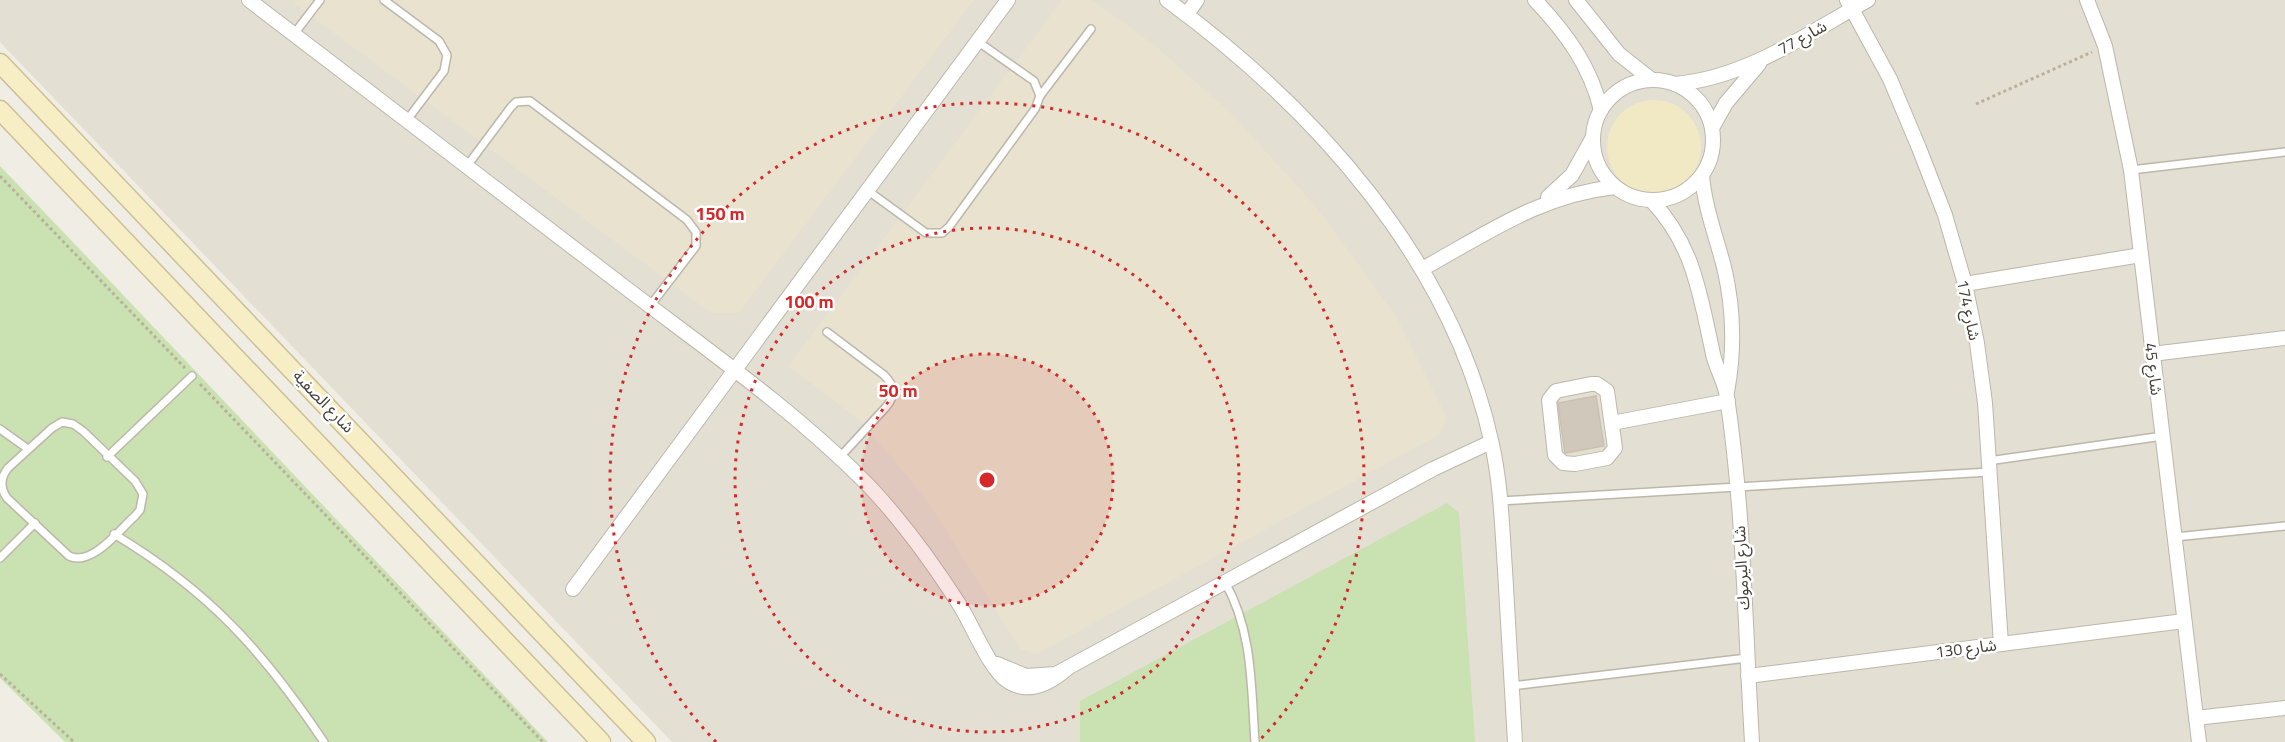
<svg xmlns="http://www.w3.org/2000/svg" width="2285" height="742" viewBox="0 0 2285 742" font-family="'Titillium Web','Noto Sans Arabic',sans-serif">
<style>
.residential{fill:#e3dfd3}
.education{fill:#e8e2cf}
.green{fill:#cae1b1}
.sand{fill:#f1e9c3}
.building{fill:#d0c9bb;stroke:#cac0af;stroke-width:1.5}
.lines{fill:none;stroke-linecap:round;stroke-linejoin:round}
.service-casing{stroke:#bdb7ab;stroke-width:10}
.minor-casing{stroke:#bdb7ab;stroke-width:16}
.secondary-casing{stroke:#cbc098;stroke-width:21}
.path{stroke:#bbb09b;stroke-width:3;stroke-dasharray:3 3;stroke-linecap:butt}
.service{stroke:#fff;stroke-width:7}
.minor{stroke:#fff;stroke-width:14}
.secondary{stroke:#f8eec6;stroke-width:18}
.ring{fill:none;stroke:#d62828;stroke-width:3;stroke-dasharray:3 6}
.labels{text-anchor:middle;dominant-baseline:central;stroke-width:5;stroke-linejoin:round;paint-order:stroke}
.street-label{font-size:16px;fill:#423d35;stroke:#fff}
.centre{fill:#d62828;stroke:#fff;stroke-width:3}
.ring-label{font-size:18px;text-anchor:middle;font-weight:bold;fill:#d62828;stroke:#fff;stroke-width:5;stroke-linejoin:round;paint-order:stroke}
</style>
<rect width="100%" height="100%" fill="#f0ede4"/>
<polygon class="residential" points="0,0 2285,0 2285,742 672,742 0,42"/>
<g class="education">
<polygon points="295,0 974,0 739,313 711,313 295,4"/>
<polygon points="1062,0 1092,0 1153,44 1233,115 1318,209 1396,316 1447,418 1439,435 1037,654 1020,649 928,501 862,422 788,366"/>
</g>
<g class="green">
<polygon points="0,166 68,237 548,742 65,742 0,678"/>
<polygon points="1447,503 1459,513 1475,742 1080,742 1080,701"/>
</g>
<circle class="sand" cx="1654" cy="147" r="47"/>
<polygon class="building" points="1596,396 1604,446 1565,453 1558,403"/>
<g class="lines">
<g class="service-casing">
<g id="service">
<polyline points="384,0 439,41 447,55 444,71 407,120"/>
<polyline points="294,34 320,0"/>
<polyline points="1040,96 1091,29"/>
<polyline points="467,166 511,107 516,102 530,101 687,220 696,232 696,246 650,306"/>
<polyline points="2131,170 2285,152"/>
<polyline points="867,190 926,233 942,233 949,227 1035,109 1040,96 1034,81 977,41"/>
<path d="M827,332L884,375C895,386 896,395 886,407L840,457"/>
<path d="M62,422L73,424L83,431L135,481L143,494L140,510L135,516C119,530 92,567 69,556L7,498C0,488 0,478 8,468L52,428Z"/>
<polyline points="0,429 28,449"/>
<polyline points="107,457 192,376"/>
<polyline points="1988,461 2163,436"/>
<polyline points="1500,501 1989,472"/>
<path d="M114,534C209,591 263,651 324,742"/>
<polyline points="2175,537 2285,526"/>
<polyline points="0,558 35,523"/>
<path d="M1225,582C1253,632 1251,686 1255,742"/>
<polyline points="1512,686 1747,658"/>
</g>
</g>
<g class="minor-casing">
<g id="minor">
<path d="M249,0C375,96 500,192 626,288C709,351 795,411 869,486C903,522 932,562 959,604C972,624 990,671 1009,682C1031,695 1051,682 1068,668"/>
<path d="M1167,0C1314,108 1450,258 1491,440C1501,482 1502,527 1505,570C1508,627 1512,685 1515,742"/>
<path d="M1535,0C1566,33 1590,65 1601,110"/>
<polyline points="1576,0 1619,54 1652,80"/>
<polyline points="1847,0 1890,79 1919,148 1945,215 1965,284 1977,343 1985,403 2001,644"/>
<polyline points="2087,0 2105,46 2131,170 2199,742"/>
<polyline points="1187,14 1197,0"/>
<circle cx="1653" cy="140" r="60"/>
<path d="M1675,84C1746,78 1807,34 1868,0"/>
<polyline points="1712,128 1726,103 1759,64"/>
<path d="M1702,176C1705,208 1716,236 1724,267C1734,309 1735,349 1727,392"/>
<polyline points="1548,197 1572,175 1592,139"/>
<path d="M1651,200C1694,245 1700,295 1713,354C1716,368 1725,382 1727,397C1744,510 1745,627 1752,742"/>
<path d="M1422,269C1486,234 1540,195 1615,187"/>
<polyline points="1965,284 2141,255"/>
<polyline points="2152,354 2285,338"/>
<polygon points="1591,384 1597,384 1607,391 1615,448 1607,458 1575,464 1563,463 1555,455 1549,400 1556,391"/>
<polyline points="1612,423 1728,401"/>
<polyline points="573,589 1008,0"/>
<polyline points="997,664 1026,676 1056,674 1433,469 1491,442"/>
<polyline points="1748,676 2184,621"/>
<polyline points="2196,718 2285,708"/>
</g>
</g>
<g class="secondary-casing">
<g id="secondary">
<polyline points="0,63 646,742"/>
<polyline points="0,110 601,742"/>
</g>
</g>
<g class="path">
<polyline points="1976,104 2092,52"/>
<polyline points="0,176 185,368"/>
<polyline points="200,384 543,742"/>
<polyline points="0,674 74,742"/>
</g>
<use href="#service" class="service"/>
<use href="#minor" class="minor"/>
<use href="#secondary" class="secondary"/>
</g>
<circle cx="987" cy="480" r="126" fill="#d62828" fill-opacity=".12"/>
<g class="ring">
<circle cx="987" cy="480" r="126"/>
<circle cx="987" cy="480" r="252"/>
<path d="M716 742A377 377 0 1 1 1258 742"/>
</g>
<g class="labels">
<g class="street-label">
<text transform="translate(1802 37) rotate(-29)">شارع 77</text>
<text transform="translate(1969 310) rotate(78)">شارع 174</text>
<text transform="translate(2154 369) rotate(83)">شارع 45</text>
<text transform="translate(324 401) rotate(46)">شارع الصفية</text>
<text transform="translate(1741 568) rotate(-93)">شارع اليرموك</text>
<text transform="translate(1966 648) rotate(-7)">شارع 130</text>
</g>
</g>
<circle cx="987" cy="480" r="9" class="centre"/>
<g class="ring-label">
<text x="720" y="220">150 m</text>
<text x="809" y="308">100 m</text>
<text x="898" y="397">50 m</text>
</g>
</svg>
